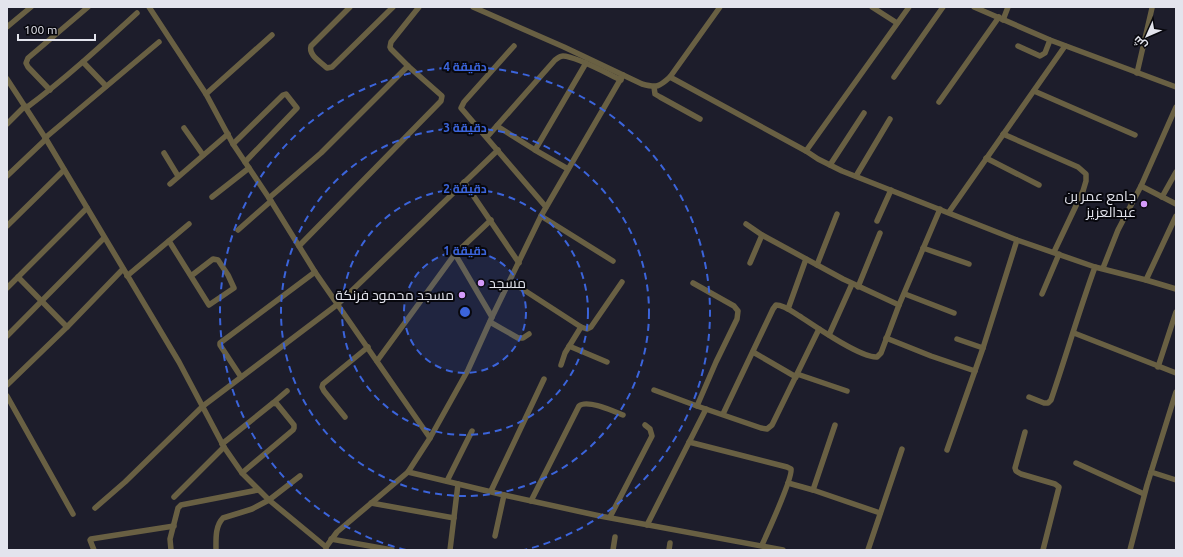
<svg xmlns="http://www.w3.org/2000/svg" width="1183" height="557" viewBox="0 0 1183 557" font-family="Ubuntu,Cairo,sans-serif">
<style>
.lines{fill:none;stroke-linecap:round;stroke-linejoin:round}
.street{stroke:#696043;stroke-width:5.5}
.ring{fill:none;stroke:#3b64db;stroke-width:2;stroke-dasharray:7 5}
.poi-dot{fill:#d59bfa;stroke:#08080e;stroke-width:1.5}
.labels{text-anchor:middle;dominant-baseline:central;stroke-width:4;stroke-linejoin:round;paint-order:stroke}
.poi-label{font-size:14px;fill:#e3e4ed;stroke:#08080e;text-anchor:end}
.centre{fill:#3b64db;stroke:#08080e;stroke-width:2}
.ring-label{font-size:12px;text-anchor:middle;font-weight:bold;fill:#3b64db;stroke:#08080e;stroke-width:4;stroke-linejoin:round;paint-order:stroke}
</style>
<rect width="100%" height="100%" fill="#1d1d2b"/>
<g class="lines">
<g class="street">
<polyline points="149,7 206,94 233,144 271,201 315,272 430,438"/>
<path d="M350,7L311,46C308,55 321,62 327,68L332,67L393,7"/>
<path d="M473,7L564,47L642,84C657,88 659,87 670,77L720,7"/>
<polyline points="872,7 897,23"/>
<polyline points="974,7 1050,40 1176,87"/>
<polyline points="1003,20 1008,7"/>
<polyline points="7,27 31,7"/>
<polyline points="514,46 464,102 461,108 546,207"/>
<polyline points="1018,46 1040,56 1045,53 1050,40"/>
<polyline points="83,62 106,86"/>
<polyline points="408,66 391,49 390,47 391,42 419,7"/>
<polyline points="1137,73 1152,8"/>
<polyline points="670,77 806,151 818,159 842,171 1017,240 1095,267 1146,280 1176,289"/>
<polyline points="894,77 943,7"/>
<polyline points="7,79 46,139 179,362 224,447 242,473 269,500 326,547"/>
<polyline points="654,87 655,94 660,97 700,119"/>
<polyline points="50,90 28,67 26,63 28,58 88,7"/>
<polyline points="1034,91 1135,135"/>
<polyline points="206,94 272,35"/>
<polyline points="939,102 999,17"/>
<path d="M26,108C65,79 101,46 137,13"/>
<polyline points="7,124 25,106"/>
<polyline points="497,126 535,150 568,169"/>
<polyline points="184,128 203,155"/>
<polyline points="1003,134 1078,167 1086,174 1086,181 1083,191 1054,252"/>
<path d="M487,137L555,60C558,58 560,56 563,56C576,56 608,74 621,80"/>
<polyline points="45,138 159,42"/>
<polyline points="233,144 283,95 286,94 297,108 245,162"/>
<polyline points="535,150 586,63"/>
<polyline points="806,151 909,7"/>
<polyline points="164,153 178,176"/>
<polyline points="986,158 1039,185"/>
<polyline points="830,165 864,113"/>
<polyline points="7,176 46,139"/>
<polyline points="856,176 890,119"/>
<polyline points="464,182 519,263"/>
<polyline points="170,184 228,134"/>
<polyline points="1141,186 1176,204"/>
<polyline points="212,197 249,168"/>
<polyline points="1162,197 1176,172"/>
<polyline points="269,198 321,153 408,66 442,96 441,101 299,246"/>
<polyline points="949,212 1065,46"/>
<polyline points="541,216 613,261"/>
<polyline points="877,221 891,190"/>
<polyline points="746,224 762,235 843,279 899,305"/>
<polyline points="7,226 64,170"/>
<polyline points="238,230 271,201"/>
<polyline points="169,241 209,305 234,288 228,275 218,260 213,259 191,276"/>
<polyline points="923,248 969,264"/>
<polyline points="455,254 492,317"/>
<polyline points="750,263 762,235"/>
<polyline points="817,265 837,214"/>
<polyline points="1103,268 1118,230 1141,186 1176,107"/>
<polyline points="127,276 189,224"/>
<polyline points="18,277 67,327"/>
<polyline points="1146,280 1176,216"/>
<polyline points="510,281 581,327 587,329 591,327 622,282"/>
<polyline points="693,283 734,306 738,311 737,319 716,362 697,406 761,428 767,429 772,425 819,329"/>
<polyline points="858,287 880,233"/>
<polyline points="7,288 87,208"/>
<polyline points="905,294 954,313"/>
<polyline points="1042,294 1059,254"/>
<polyline points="788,309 806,259"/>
<polyline points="490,322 518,338 523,338 529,334"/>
<polyline points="1074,333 1176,373"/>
<polyline points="829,335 852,284"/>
<polyline points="7,336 104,238"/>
<polyline points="886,338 931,356 975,371"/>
<polyline points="957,339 983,348"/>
<polyline points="569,346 607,362"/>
<polyline points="753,352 796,377"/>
<polyline points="377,361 455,254 491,220"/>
<polyline points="561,365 565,353 581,327"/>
<polyline points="1158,367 1176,312"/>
<polyline points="797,374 847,391"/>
<polyline points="241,377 220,345 220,343 315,272"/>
<polyline points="7,385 67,327 123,269"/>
<polyline points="654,390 697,406"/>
<polyline points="7,396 73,514"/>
<path d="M1029,397L1044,403H1048L1051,400C1066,356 1079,311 1095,267"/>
<polyline points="273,403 287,391"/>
<path d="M723,414L773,309L776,305C785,305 794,313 801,317C816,327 861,358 877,357L881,353L899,305L940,209"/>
<polyline points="345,417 324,391 322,387 323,384 368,347"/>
<polyline points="1025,432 1015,468 1016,471 1021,474 1055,484 1059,487 1043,550"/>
<path d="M689,442L787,467L791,469C793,477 767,534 762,545"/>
<polyline points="222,444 273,403 277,404 294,425 294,428 293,430 242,473"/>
<polyline points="947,450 983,348 1017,240"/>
<polyline points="1076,463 1144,494"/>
<polyline points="408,472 504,495 600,516 783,550"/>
<polyline points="1151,472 1176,480"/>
<polyline points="447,481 472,431"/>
<polyline points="788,483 813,490 880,513"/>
<polyline points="813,490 835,425"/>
<polyline points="491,491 544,379"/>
<polyline points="174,497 224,447"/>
<path d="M531,501L579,406C587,399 613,411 623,415"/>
<polyline points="371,503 454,518"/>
<polyline points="95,508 125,482 203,406 338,304 498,150"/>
<polyline points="610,517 652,436 650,429 645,425"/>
<polyline points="647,525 706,409"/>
<polyline points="495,536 504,495"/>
<polyline points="331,539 392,550"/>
<polyline points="94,550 90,540 91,539 174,526"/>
<polyline points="171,550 170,539 178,508 181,505 258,490"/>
<path d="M216,550C216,539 215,526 223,518L252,509L269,500L300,476"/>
<polyline points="326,550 326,547 337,532 408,472 430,438 468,370 492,317 541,216 623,75"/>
<polyline points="450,550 458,484"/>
<polyline points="613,550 615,537"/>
<polyline points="669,550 670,543"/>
<polyline points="868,550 902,449"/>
<polyline points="1130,550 1147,485 1176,392"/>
</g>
</g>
<circle cx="465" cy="312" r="61" fill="#3b64db" fill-opacity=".12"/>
<g class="ring">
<circle cx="465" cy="312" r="61"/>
<circle cx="465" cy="312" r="123"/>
<circle cx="465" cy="312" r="184"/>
<path d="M406 550A245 245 0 1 1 524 550"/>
</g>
<g class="poi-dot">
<circle cx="1144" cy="204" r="4"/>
<circle cx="481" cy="283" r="4"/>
<circle cx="462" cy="295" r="4"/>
</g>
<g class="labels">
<g class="poi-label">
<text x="1136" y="196">جامع عمر بن<tspan x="1136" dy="16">عبدالعزيز</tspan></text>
<text x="489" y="283" text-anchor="start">مسجد</text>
<text x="454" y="295">مسجد محمود فرنكة</text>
</g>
</g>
<circle cx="465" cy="312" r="6" class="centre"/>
<g class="ring-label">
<text x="465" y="71">4 دقيقة</text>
<text x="465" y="132">3 دقيقة</text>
<text x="465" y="193">2 دقيقة</text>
<text x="465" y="255">1 دقيقة</text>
</g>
<rect width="1183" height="557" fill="none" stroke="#e3e4ed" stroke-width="16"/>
<g transform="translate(1147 36) rotate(225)" stroke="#08080e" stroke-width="3" paint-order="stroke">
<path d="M0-3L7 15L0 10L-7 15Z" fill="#e3e4ed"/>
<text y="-6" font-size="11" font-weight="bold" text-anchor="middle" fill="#e3e4ed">ش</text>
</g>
<path d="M18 34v6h77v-6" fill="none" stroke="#e3e4ed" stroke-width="2"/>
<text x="24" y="34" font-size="12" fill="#e3e4ed" stroke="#08080e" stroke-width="3" paint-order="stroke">100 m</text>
</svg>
